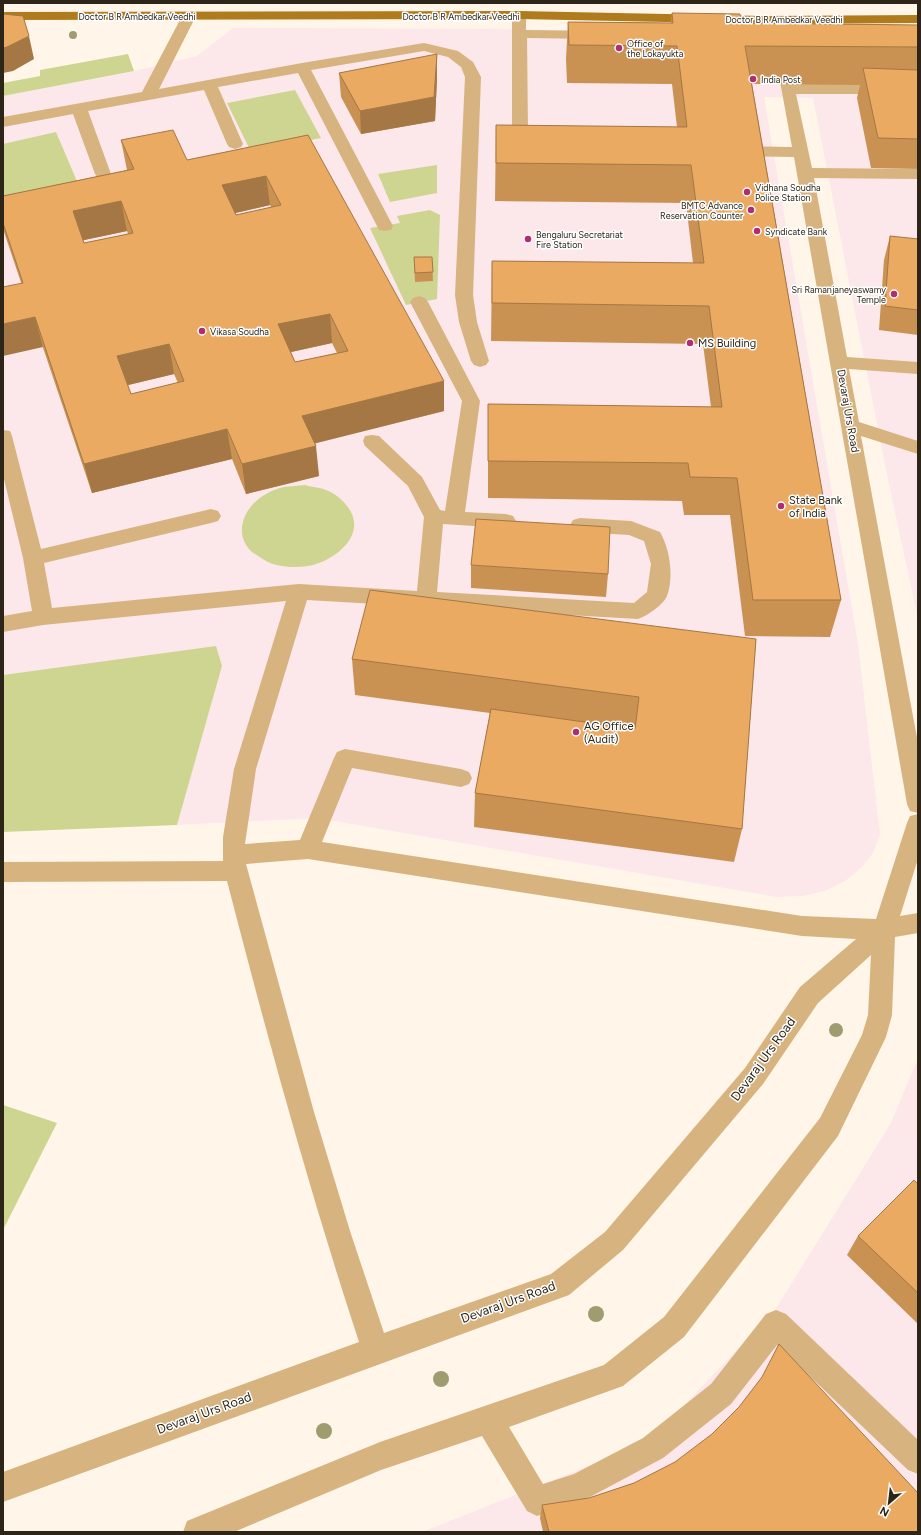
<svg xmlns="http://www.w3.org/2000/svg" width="921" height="1535" viewBox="0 0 921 1535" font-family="Figtree,sans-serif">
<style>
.commercial{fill:#fce7eb}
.education{fill:#fde7e9}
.green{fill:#ced591}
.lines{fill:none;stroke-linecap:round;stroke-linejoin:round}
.minor{fill:#d7b37f;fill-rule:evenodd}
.major{fill:#af7b1c;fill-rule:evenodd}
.tree{fill:#9f9d70}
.wall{fill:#c99253;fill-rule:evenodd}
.shaded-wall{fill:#a47744}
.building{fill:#eaaa61;stroke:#a47744;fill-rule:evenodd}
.poi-dot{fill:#b22c71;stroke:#fff;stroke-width:1.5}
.labels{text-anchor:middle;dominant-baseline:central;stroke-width:3;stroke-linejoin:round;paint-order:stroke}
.far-street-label{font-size:9px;fill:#2c2518;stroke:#fff}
.far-poi-label{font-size:9px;fill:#2c2518;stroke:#fff;text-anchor:start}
.poi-label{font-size:11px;fill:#2c2518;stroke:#fff;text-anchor:start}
.street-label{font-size:11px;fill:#2c2518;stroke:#fff}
.near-street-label{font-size:13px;fill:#2c2518;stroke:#fff}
</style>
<rect width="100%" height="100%" fill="#fff6e9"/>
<g class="commercial">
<polygon points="233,28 487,29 918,35 918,619 887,475 813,98 764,97 858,644 880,835 873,853 861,868 845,881 825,891 802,896 777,897 317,818 177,825 222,666 216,647 3,675 3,96 134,71 197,56"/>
<polygon points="891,1123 918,1147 918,1532 422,1532 649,1442 775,1310"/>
</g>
<polygon class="education" points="918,1058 918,1147 891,1123"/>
<g class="green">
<polygon points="128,54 134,71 3,96 3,83 40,76 40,70"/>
<polygon points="295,90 321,138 251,152 227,103"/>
<polygon points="56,132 79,186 3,202 3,144"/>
<polygon points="437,165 437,193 390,202 378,174"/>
<polygon points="430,210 440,215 437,299 406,305 370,228 400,223 397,216"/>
<path d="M305,485C311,487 319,487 326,490C334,493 342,499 347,506C368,532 339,558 313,565C300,568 281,568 268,562C264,560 260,557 255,554C248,550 242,540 242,532C241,509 262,492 284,487C290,486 298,486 305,485Z"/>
<polygon points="216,646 222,666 177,825 3,832 3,675"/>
<polygon points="3,1105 57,1123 3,1230"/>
</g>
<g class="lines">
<g class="minor">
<path d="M519,11L524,12L526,15V30L597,31L602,32L604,35L602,38L597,39L527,38L528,132L543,146L541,149C528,153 519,143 512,133V15L514,12Z"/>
<polygon points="189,12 194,13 196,16 159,89 302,63 424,43 458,51 473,62 481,77 473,295 477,322 489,361 486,365 480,367 474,365 471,361 459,322 455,295 465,77 461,67 448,57 424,51 311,70 393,226 391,230 385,231 379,230 377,226 298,73 218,87 243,144 241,147 235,149 229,147 227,144 204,90 88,111 111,174 109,177 103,179 97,177 95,174 73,114 3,127 3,117 142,92 182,16 184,13"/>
<polygon points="782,50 787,51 789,54 794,84 918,84 918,94 796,94 812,168 918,169 918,179 814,178 847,357 918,362 918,374 849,369 859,422 918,441 918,454 861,436 918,743 918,813 910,811 907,804 794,157 734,156 728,154 726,151 728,148 734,146 792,147 775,54 777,51"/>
<path d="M419,296L425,298L428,302L480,401L465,512L506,514L513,516L516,521L513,526L506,528L443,524L437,592L634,603L647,592L651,564L644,541L629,535L580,532L573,530L570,525L573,520L580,518L631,521L660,532C670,549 674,577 667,596C663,605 647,616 638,619L307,600L256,769L245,844L300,840L334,758L337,752L345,749L461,769L469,772L472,778L469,784L461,787L352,768L322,842L802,916L876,919L907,823L910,816L918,814V859L900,916L918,913V933L895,937L892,1015L886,1037L838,1136L684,1337L623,1386L509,1427L543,1484L574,1474L643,1438L711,1384L766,1314L776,1310L786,1314L918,1440V1474L908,1470L777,1345L731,1404L663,1458L590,1497L537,1516L527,1511L482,1436L381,1470L234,1532H183L187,1521L380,1442L604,1365L664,1317L820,1118L862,1035L868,1015L871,955L818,1003L763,1084L623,1250L569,1295L3,1502V1472L359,1342C309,1190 267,1036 227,881L3,882V862L223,861V837L234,769L286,601L43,625L3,632V616L32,611L23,558L3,475V430L10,431L12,436L41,549L211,509L218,511L221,516L218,521L211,523L44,563L52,608L299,584L417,591L424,517L408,486L365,446L363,441L365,436L372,435L379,436L422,477L440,510L445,511L462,401L410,302L413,298ZM308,859L802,936L856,939L800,987L745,1068L605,1232L551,1274L384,1333L350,1231L314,1112L246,864Z"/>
</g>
<polygon class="major" points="519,11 766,16 918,15 918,23 766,24 519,19 3,20 3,12"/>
</g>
<g class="tree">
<circle cx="73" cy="35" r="4"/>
<circle cx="836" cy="1030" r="7"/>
<circle cx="596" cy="1314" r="8"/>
<circle cx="441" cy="1379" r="8"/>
<circle cx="324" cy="1431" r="8"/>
</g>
<g class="wall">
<polygon points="672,13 741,23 918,25 918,169 871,168 857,98 860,85 752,84 841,600 830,637 745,636 730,515 684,515 682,501 488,498 488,404 711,407 703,344 491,341 492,261 693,263 686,203 495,201 496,125 677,127 672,84 567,83 566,59 568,22 671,23"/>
<polygon points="339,73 437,78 435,121 361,134 341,97"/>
<path d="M308,135L444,411L314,443L319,476L246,494L232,459L92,493L3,229V196L127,170L121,140L187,160ZM270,205L271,207L236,215L235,213ZM127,231L128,234L84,243L83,240ZM332,343L337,353L295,362L291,352ZM174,374L178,383L131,394L128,385Z"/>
<polygon points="890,236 918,239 918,335 879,330 884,260"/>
<polygon points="414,257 432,257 433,281 415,282"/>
<polygon points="471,565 608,574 606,597 471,588"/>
<polygon points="756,639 742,829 734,862 474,827 475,793 490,713 355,695 352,659"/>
<polygon points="918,1184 918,1324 847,1255 858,1236"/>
<polygon points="542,1505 918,1532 543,1532 540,1518"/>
</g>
<g class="shaded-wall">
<polygon points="29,36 34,59 13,71 3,73 3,48"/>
<polygon points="437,54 437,78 435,121 361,134 360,111"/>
<polygon points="266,176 270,205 227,215 222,185"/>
<polygon points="121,201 127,231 80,241 73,211"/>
<polygon points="330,314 332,343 282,354 278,324"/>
<polygon points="35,317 43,347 3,356 3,324"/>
<polygon points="169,344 174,374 124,386 117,356"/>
<polygon points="444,381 444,411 305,446 302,416"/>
<polygon points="227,429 232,459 92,493 84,464"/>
<polygon points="316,446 319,476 246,494 242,464"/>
</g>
<g class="building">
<polygon points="672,13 740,14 741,23 918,25 918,47 745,46 841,600 753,600 737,478 690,477 688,463 488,461 488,404 722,407 709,306 492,303 492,261 704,263 691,165 496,163 496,125 687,127 677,46 569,45 568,22 673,23"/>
<polygon points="3,14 23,16 29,36 7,47 3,48"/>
<polygon points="437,54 434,97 360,111 339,73"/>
<polygon points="863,68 918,70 918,139 878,138"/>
<path d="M173,130L187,160L308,135L444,381L302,416L316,446L242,464L227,429L84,464L35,317L3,324V287L23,283L3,223V196L134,169L121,140ZM266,176L281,205L236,215L222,185ZM121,201L133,233L84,243L73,211ZM330,314L348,351L295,362L278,324ZM169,344L184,381L131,394L117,356Z"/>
<polygon points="890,236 918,239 918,310 885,306"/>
<polygon points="414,257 432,257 433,272 415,273"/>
<polygon points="476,519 610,527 608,574 471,565"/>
<polygon points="370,590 756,639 742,829 475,793 491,709 635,729 639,697 352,659"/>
<polygon points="914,1180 918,1184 918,1293 858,1236"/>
<polygon points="779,1344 918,1493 918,1532 549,1532 542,1505 589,1498 634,1483 675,1462 712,1434 739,1407 762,1377"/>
</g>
<g class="poi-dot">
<circle cx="619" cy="48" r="4"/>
<circle cx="753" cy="79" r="4"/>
<circle cx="747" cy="192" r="4"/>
<circle cx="751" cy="210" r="4"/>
<circle cx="757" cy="231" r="4"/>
<circle cx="528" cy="239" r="4"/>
<circle cx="894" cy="294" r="4"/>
<circle cx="202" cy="331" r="4"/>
<circle cx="690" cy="343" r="4"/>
<circle cx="781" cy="506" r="4"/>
<circle cx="576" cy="732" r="4"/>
</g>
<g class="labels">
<g class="far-street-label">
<text x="137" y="16">Doctor B R Ambedkar Veedhi</text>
<text x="461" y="16">Doctor B R Ambedkar Veedhi</text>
<text x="784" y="19">Doctor B R Ambedkar Veedhi</text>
</g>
<g class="far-poi-label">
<text x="627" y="43">Office of<tspan x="627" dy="10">the Lokayukta</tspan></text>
<text x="761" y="79">India Post</text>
<text x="755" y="187">Vidhana Soudha<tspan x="755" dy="10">Police Station</tspan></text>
<text x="743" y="205" text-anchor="end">BMTC Advance<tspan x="743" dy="10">Reservation Counter</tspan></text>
<text x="765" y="231">Syndicate Bank</text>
<text x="536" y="234">Bengaluru Secretariat<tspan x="536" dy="10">Fire Station</tspan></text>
<text x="886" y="289" text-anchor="end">Sri Ramanjaneyaswamy<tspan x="886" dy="10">Temple</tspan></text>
<text x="210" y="331">Vikasa Soudha</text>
</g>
<g class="poi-label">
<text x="698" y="343">MS Building</text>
<text x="789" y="500">State Bank<tspan x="789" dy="13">of India</tspan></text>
<text x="584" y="726">AG Office<tspan x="584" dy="13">(Audit)</tspan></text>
</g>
<g class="street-label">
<text transform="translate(848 411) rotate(80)">Devaraj Urs Road</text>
</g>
<g class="near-street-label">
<text transform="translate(763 1059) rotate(-54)">Devaraj Urs Road</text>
<text transform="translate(508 1302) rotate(-20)">Devaraj Urs Road</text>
<text transform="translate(204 1413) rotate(-20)">Devaraj Urs Road</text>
</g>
</g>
<rect width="921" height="1535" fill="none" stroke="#2c2518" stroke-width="8"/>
<g transform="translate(889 1503) rotate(208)" stroke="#ffffff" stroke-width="3" paint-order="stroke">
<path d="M0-3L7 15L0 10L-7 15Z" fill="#2c2518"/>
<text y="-6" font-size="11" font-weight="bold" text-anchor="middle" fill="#2c2518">N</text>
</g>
</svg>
